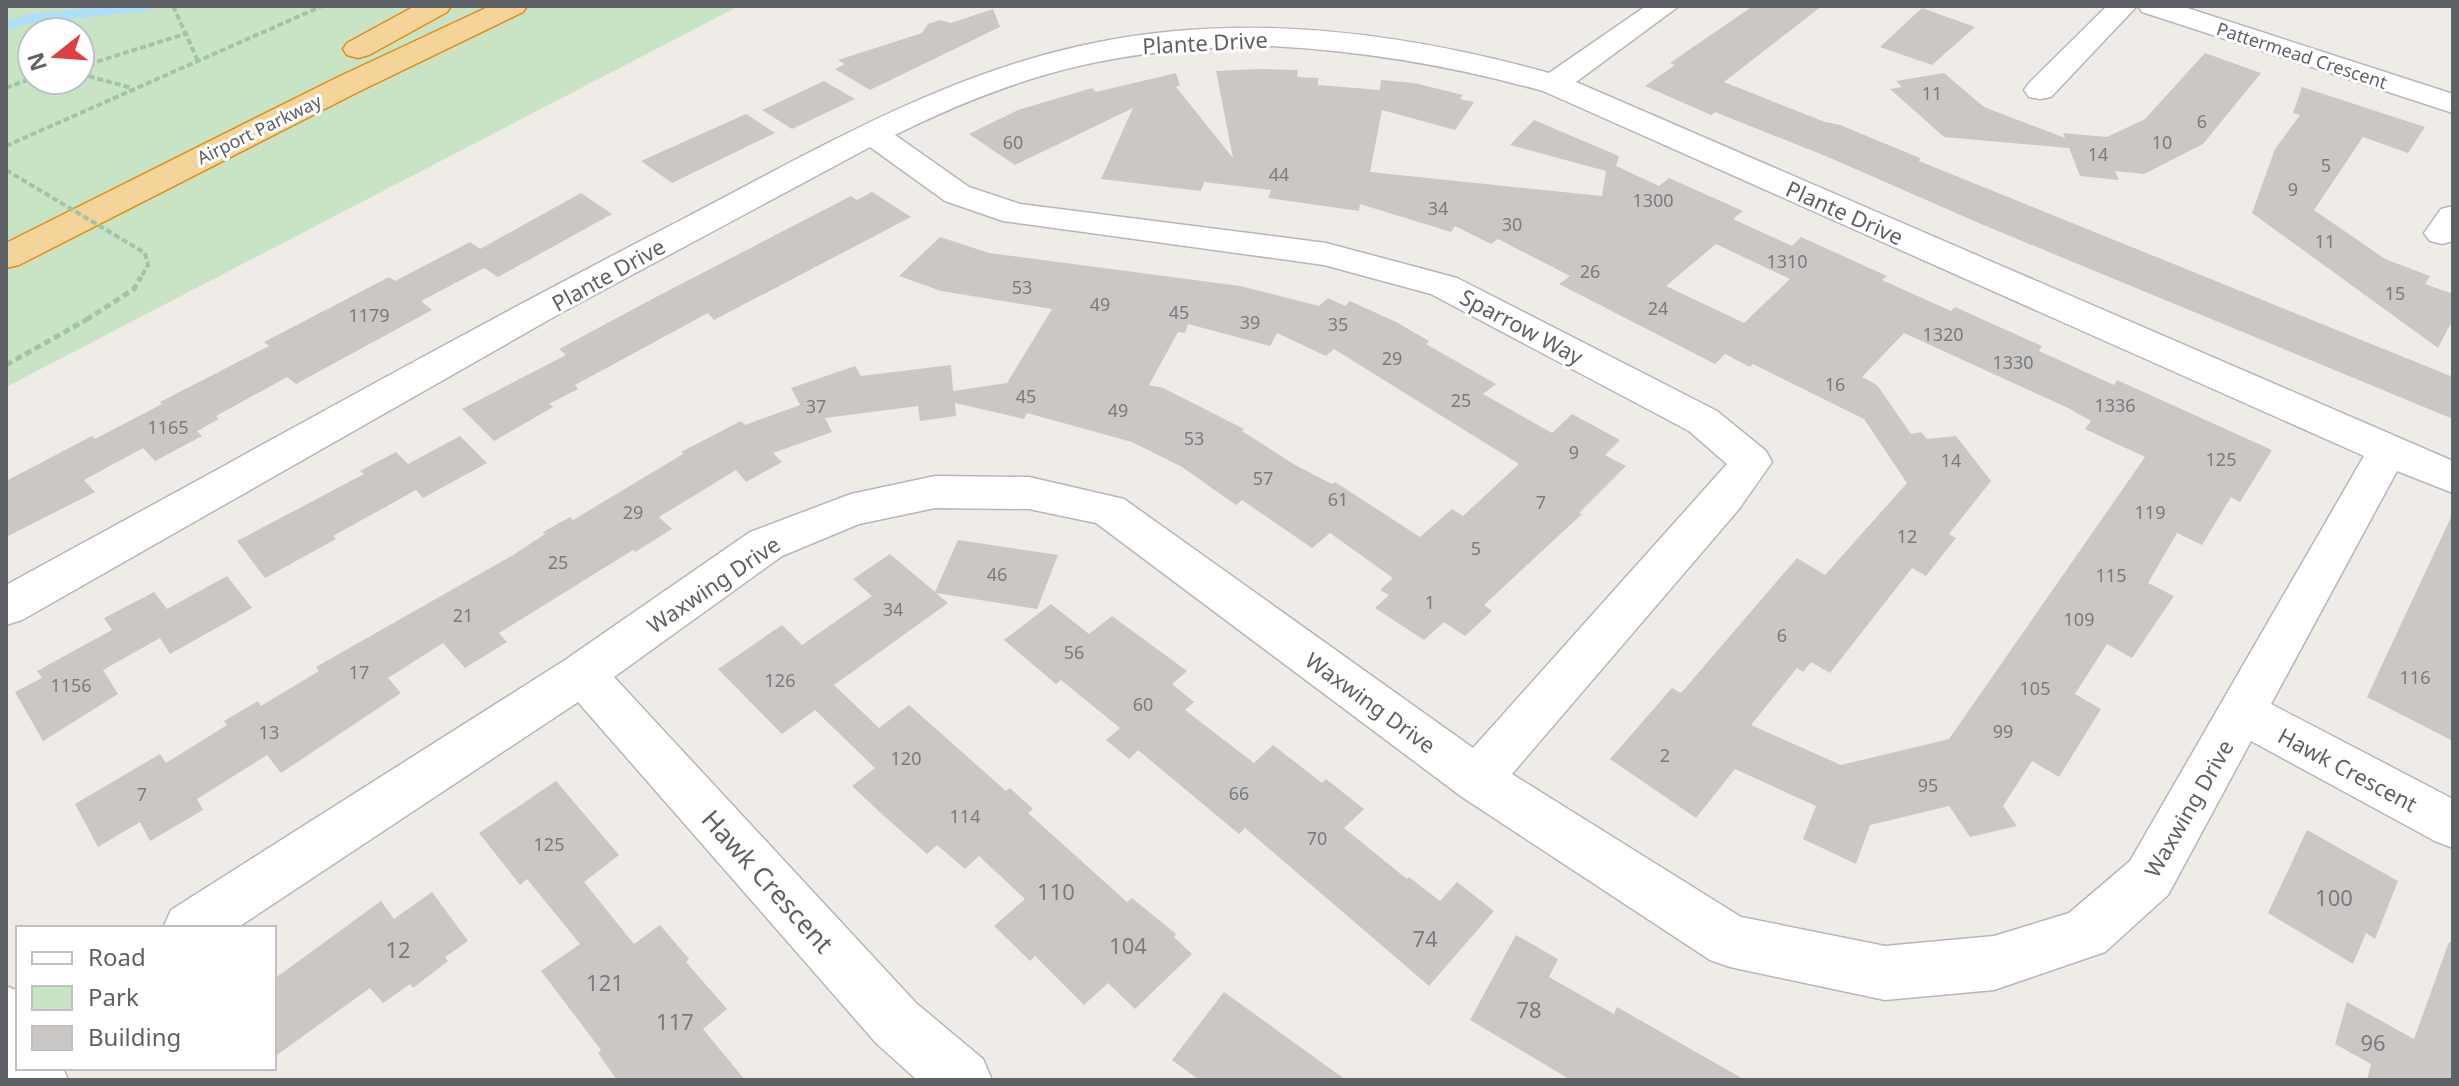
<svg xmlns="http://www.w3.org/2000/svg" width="2459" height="1086" viewBox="0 0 2459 1086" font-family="'Noto Sans',sans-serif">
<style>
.green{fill:#c8e4c5;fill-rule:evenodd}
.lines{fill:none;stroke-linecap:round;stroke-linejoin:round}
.stream{stroke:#aedff8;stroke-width:9}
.building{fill:#cbc7c4;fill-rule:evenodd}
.minor-casing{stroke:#b4b7ba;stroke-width:3}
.highway-casing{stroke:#e38d13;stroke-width:3}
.path-far1{stroke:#9fc5a6;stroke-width:4;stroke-dasharray:6 3;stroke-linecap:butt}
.path{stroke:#9fc5a6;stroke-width:5;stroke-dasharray:7 4;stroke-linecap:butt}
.minor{fill:#fff;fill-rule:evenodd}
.highway{fill:#f4d498;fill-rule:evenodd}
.path-bridge-far1{stroke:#9fc5a6;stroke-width:4;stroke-dasharray:6 3;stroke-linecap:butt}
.path-bridge{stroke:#9fc5a6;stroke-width:5;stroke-dasharray:7 4;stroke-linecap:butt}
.labels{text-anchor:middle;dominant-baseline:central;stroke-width:6;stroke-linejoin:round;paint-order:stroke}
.far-street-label{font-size:18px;fill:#5e6266;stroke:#fff}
.number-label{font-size:18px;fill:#797b7e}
.street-label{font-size:22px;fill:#5e6266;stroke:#fff}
.near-number-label{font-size:22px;fill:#797b7e}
.near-street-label{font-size:26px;fill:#5e6266;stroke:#fff}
</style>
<rect width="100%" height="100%" fill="#efece7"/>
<path class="green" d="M6,6H739L6,387ZM32,32H80V80H32Z"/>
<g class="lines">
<polyline class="stream" points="6,26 28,19 149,6"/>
</g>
<g class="building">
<polygon points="1753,6 1822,6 1724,82 1825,122 1840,125 1920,158 1919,161 2453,377 2453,419 1981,224 1828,157 1715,112 1711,115 1645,86 1675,65 1670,63"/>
<polygon points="1922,8 1975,27 1932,65 1880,47"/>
<polygon points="993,9 1000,27 870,90 835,69 845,64 838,60 922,33 928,24 940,20 951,23"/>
<polygon points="2205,53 2261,73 2203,144 2144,174 2115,171 2119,180 2080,176 2069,148 1944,137 1890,89 1902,87 1896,81 1944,73 1984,107 2065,138 2063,133 2107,137 2145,119"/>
<path d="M1257,69L1298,70L1297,77L1318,78V85L1380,90L1381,80L1414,83L1463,95L1460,99L1474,102L1455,130L1382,110L1370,172L1602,196L1606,171L1510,145L1534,120L1619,156L1616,166L1659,186L1669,178L1743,211L1733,219L1792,246L1801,237L1887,276L1882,280L1951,311L1955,307L2042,346L2039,351L2114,385L2117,380L2272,450L2240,502L2231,497L2202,545L2177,533L2148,583L2174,596L2132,658L2107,644L2075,694L2101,709L2059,777L2032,761L2003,806L2017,826L1970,837L1949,806L1870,825L1856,864L1803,839L1816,806L1735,769L1696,818L1610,759L1672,688L1681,693L1797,558L1825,575L1907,483L1864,419L1753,364L1750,367L1725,354L1715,364L1559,284L1570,276L1498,239L1491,244L1455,226L1451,232L1360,204L1359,211L1268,198L1271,190L1204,182L1201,191L1101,179L1133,108L1015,165L969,134L1018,110L1092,88L1096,92L1176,73L1180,85L1176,87L1233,158L1216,71ZM1716,244L1790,279L1744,323L1666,286ZM1904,333L2068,408L2091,421L2085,429L2145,457L1949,739L1841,765L1751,725L1797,668L1803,672L1811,662L1830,673L1912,568L1926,576L1956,538L1949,534L1991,481L1956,436L1927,439L1921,432L1911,434L1877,385L1862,377Z"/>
<polygon points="824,81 855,99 792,129 762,110"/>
<polygon points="2302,87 2425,127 2408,153 2363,137 2314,210 2385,259 2430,276 2425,284 2453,294 2453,319 2438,348 2252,213 2275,149 2300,115 2293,113"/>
<polygon points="746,114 775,133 672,183 641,161"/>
<polygon points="872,192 911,217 714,320 708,313 575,385 578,389 549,404 553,407 494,441 462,409 566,355 559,349 656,297 851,196 857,200"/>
<polygon points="581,193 612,214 498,277 484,268 421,301 432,310 296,384 287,377 216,416 219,419 197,431 202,436 155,461 143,448 84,480 95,492 6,537 6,481 92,436 95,439 162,404 160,402 269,346 264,342 389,277 395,281 470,242 480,249"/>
<path d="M940,237L989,253L1240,286L1319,306L1328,298L1345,306L1350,301L1396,322L1429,341L1426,344L1496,384L1483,394L1552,433L1572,414L1620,440L1605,455L1626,466L1579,513L1582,514L1484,605L1492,611L1465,636L1444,622L1424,640L1375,608L1389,595L1380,590L1393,578L1330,533L1312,548L1242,500L1236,505L1182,467L1132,442L1027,413L1024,419L955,403L956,416L920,421L918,406L825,418L832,432L773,453L782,462L746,482L736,470L659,517L672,529L635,552L633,550L499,633L507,642L465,668L443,643L388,678L401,693L281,773L267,755L197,799L203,810L150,841L140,822L98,847L75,804L160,754L166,763L227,725L224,721L258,701L261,706L319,671L316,667L513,555L545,534L543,532L570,517L573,520L683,454L681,452L741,421L745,425L800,405L791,388L855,366L861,376L951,365L953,391L1007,383L1052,309L941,291L899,276ZM1188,324L1270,346L1277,333L1326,356L1334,349L1519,464L1463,516L1452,509L1420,537L1335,482L1332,484L1295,465L1242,431L1244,429L1163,388L1149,385L1178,332L1185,333Z"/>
<polygon points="460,436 487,463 423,498 416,490 333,536 336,539 265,578 237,541 364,474 360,471 396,452 408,464"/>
<polygon points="2453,513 2453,741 2367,697"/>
<polygon points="958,540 1058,555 1037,609 936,593 948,603 834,685 879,728 909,705 1006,791 1010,788 1033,809 1028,813 1127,902 1132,898 1176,934 1174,937 1192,954 1135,1009 1108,983 1084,1005 1035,956 1030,961 994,926 1025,899 979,856 965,869 937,845 927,854 883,815 852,786 875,768 815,710 782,734 718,669 782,625 802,645 872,596 853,579 890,554 935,592"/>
<polygon points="227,576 252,608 170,654 160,638 103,670 118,694 43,741 15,692 42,678 37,671 112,630 104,618 154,592 167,609"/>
<polygon points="1051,604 1089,634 1112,616 1187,671 1172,684 1194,702 1185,710 1254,763 1273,745 1322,783 1326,779 1364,809 1344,828 1407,879 1409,877 1440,901 1457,882 1494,911 1429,986 1245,828 1239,834 1138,750 1129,759 1106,740 1120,728 1061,680 1056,684 1004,640"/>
<polygon points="556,781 619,855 584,882 634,944 660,925 689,959 686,962 727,1009 703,1029 745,1080 617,1080 598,1053 601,1050 541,971 580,944 527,879 520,885 479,833"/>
<polygon points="2307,830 2398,881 2375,939 2366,933 2353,964 2268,913"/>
<polygon points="432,892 468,941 445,957 448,961 413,988 410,984 383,1003 370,988 274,1057 274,979 381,901 394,919"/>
<polygon points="1516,935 1558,959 1549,977 1614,1014 1617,1007 1745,1080 1571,1080 1470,1020"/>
<polygon points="2449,942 2453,942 2453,1080 2367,1080 2371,1064 2335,1044 2347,1002 2414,1039"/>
<polygon points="1224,992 1346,1080 1199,1080 1172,1060"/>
</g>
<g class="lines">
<g class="minor-casing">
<g id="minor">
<path d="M1646,6H1679L1576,82L2453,461V493L2397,471L2271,704L2453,799V848L2435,841L2251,741L2168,895L2105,952L1994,990L1885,1000L1730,967L1710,960L1462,797L1096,523L1029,509L935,508L859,524L782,556L614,677L916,1003L983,1059L992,1080H917L876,1043L578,702L237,928H163L171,910L565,660L750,532L851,494L935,476L1029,477L1124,499L1473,748L1727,464L1689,431L1431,294L1324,265L1003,221L945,201L870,147L559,314L22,620L6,625V585C231,463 454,337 681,220C816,150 948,71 1099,42C1249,12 1404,33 1549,73ZM1272,46C1365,51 1453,66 1543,91L2364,456L2130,861L2069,913L1994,936L1885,946L1741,917L1512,774L1739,509L1772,462L1766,451L1717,411L1457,278L1326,243L1020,204L969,187L895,135C1028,69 1125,47 1272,46Z"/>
<polygon points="2107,6 2137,6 2051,97 2040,99 2029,97 2024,90 2029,83"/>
<polygon points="2138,6 2181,6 2453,94 2453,113 2142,12"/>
<polygon points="2453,206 2453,241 2442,244 2430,241 2424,233 2441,209"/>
<polygon points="6,986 18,991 18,1068 63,1068 68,1080 8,1080"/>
</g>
</g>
<g class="highway-casing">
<g id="highway">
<polygon points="415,6 451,6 447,12 369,55 358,58 347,55 343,49 347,43"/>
<polygon points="490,6 527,6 523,12 358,92 19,265 6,268 6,243 336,78"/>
</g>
</g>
<g class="path-far1">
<polyline points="173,6 198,61"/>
<polyline points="80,67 188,33"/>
<polyline points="80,74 132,88"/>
<polyline points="6,88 32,78"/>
<polyline points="6,146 322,6"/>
</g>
<polyline class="path" points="6,365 86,320"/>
<use href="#minor" class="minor"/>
<use href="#highway" class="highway"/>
<polyline class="path-bridge-far1" points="6,170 145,253 148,265 140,279"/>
<polyline class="path-bridge" points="86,320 134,289 141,277"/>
</g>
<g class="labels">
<g class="far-street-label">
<text transform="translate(2302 55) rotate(18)">Pattermead Crescent</text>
<text transform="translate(259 129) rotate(-26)">Airport Parkway</text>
</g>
<g class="number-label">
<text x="1932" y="93">11</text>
<text x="2202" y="121">6</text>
<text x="1013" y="142">60</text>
<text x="2162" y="142">10</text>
<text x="2098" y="154">14</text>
<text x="2326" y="165">5</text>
<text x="1279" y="174">44</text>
<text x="2293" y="189">9</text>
<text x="1653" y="200">1300</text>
<text x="1438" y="208">34</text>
<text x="1512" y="224">30</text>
<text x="2325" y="241">11</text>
<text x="1787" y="261">1310</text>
<text x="1590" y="271">26</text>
<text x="1022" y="287">53</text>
<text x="2395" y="293">15</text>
<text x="1100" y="304">49</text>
<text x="1658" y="308">24</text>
<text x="1179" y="312">45</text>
<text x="369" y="315">1179</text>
<text x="1250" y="322">39</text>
<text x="1338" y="324">35</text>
<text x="1943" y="334">1320</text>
<text x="1392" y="358">29</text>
<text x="2013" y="362">1330</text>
<text x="1835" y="384">16</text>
<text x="1026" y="396">45</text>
<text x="1461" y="400">25</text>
<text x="2115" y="405">1336</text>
<text x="816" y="406">37</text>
<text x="1118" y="410">49</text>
<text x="168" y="427">1165</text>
<text x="1194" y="438">53</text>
<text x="1574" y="452">9</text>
<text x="2221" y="459">125</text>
<text x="1951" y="460">14</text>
<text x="1263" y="478">57</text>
<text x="1338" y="499">61</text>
<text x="1541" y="502">7</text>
<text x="633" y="512">29</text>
<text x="2150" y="512">119</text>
<text x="1907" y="536">12</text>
<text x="1476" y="548">5</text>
<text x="558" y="562">25</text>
<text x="997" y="574">46</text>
<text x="2111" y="575">115</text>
<text x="1430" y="602">1</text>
<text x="893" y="609">34</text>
<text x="463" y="615">21</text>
<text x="2079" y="619">109</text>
<text x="1782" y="635">6</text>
<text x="1074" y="652">56</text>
<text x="359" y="672">17</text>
<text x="2415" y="677">116</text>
<text x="780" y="680">126</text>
<text x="71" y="685">1156</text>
<text x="2035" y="688">105</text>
<text x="1143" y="704">60</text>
<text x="2003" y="731">99</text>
<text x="269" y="732">13</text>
<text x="1665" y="755">2</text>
<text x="906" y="758">120</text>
<text x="1928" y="785">95</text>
<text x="1239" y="793">66</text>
<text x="142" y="794">7</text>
<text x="965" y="816">114</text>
<text x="1317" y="838">70</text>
<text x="549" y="844">125</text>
</g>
<g class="street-label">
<text transform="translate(1205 42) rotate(-3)">Plante Drive</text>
<text transform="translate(1845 212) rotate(24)">Plante Drive</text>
<text transform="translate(608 274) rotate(-29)">Plante Drive</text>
<text transform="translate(1522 326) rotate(28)">Sparrow Way</text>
<text transform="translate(713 584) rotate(-34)">Waxwing Drive</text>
<text transform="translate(1371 702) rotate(36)">Waxwing Drive</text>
<text transform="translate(2348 769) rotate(28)">Hawk Crescent</text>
<text transform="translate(2188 808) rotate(-60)">Waxwing Drive</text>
</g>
<g class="near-number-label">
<text x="1056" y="891">110</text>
<text x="2334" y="897">100</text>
<text x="1425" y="938">74</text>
<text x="1128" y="945">104</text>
<text x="398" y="949">12</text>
<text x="605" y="982">121</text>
<text x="1529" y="1009">78</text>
<text x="675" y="1021">117</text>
<text x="2373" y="1042">96</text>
</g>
<g class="near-street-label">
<text transform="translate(768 881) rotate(48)">Hawk Crescent</text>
</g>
</g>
<rect width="2459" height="1086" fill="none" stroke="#5e6266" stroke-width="16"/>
<rect x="16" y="926" width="260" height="144" fill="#ffffff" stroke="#bfc0c2" stroke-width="2"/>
<rect x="32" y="952" width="40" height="12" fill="#ffffff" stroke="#bfc0c2" stroke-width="2"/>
<text x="88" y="966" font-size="24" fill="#5e6266">Road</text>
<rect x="32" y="986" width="40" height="24" fill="#c8e4c5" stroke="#bfc0c2" stroke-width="2"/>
<text x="88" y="1006" font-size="24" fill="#5e6266">Park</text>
<rect x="32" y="1026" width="40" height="24" fill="#cbc7c4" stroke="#bfc0c2" stroke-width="2"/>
<text x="88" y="1046" font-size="24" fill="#5e6266">Building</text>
<g transform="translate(56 56) rotate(253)"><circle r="38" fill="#ffffff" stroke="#bfc0c2" stroke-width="2"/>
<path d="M0-6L14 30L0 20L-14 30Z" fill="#db4043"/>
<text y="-12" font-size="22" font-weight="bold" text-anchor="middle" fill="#5e6266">N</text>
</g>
</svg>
